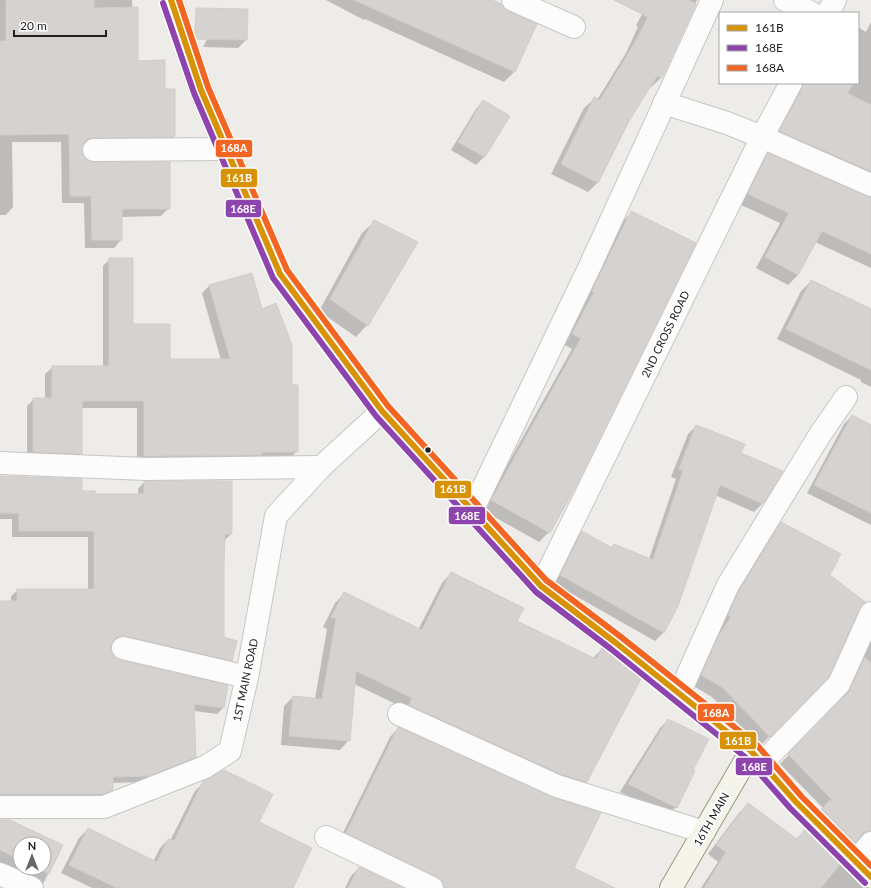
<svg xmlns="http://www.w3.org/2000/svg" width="871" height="888" viewBox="0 0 871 888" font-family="Lato,sans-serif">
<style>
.shadow{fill:#0003;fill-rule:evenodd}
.building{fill:#d5d2d0;stroke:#d1cdca}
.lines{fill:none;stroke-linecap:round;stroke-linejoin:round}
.street-casing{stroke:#c7c6c5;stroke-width:24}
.secondary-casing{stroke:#999880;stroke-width:24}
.street{stroke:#fcfcfc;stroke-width:22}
.secondary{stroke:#f4f4eb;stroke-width:22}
.bus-1-casing{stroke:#fff;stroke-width:9}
.bus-2-casing{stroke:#fff;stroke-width:9}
.bus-3-casing{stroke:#fff;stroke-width:9}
.bus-1{stroke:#d79205;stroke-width:6}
.bus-2{stroke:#8e44ad;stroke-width:6}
.bus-3{stroke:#f26522;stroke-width:6}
.bus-dot{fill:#202020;stroke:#fff;stroke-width:1.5}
.labels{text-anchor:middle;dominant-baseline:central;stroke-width:3.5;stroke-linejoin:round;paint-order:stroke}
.street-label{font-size:11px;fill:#202020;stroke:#fff}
.line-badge{stroke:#fff;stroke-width:1.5}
.badge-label{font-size:11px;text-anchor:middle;font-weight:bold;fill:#fff}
</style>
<rect width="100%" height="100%" fill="#eeece9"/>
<g class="shadow">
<polygon points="0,0 132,0 137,62 165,90 174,135 167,143 85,145 82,146 81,150 83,157 87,162 169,208 161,216 121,217 121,240 114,248 85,248 84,203 62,203 61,142 12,142 13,207 6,215 0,215"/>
<polygon points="326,0 490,0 502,8 536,25 514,72 504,82 365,19 364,20"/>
<polygon points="649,0 697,0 661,78 651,87 649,86 628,123 598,182 588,192 551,174 584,108 594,99 597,100 626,53 638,27 636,26"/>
<polygon points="247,10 246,40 238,48 203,47 218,18"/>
<polygon points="871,22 871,187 770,141 798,83 858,83 858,27 866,32"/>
<polygon points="483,101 508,117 484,157 476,165 451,150 476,109"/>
<polygon points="768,154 866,197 871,198 871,268 815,242 798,275 788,285 756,268 780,223 739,204 758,164"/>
<polygon points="632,212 549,532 539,542 482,510 572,349 563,344 622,222"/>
<polygon points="374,222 367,325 356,337 319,311 362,233"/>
<polygon points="110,259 132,325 169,360 221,360 202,293 209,286 251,274 262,310 291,386 297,451 290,458 137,463 137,408 81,408 81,453 74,461 27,459 27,406 34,399 45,399 45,374 53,367 103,367 103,266"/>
<polygon points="811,281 871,311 871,387 861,382 861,380 777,339 801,291"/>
<polygon points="852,416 871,426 871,525 807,493 844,424"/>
<polygon points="696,426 740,453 781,472 762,504 754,512 715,495 663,633 655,641 553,583 574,540 582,532 611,548 614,545 649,559 676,479 671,477 688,434"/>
<polygon points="0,477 94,495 138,495 138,489 144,482 231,534 224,541 223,638 231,660 224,667 119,642 111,643 110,652 113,658 223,708 217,714 194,711 195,757 188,763 142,782 112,783 112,789 106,796 0,801 0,602 11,602 11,596 18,590 88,590 88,537 12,537 12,519 0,519"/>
<polygon points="781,523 859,607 828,676 760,746 712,697 692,685 709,646 722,627 719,625 729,602 772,533"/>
<polygon points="451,573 516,621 592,659 602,649 586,782 577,791 354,684 349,740 340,750 281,745 284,706 293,697 315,699 327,629 323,627 335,603 344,594 418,630 442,583"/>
<polygon points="871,633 871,844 864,840 856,840 845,851 813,819 823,808 780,764 839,703"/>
<polygon points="668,720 692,770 676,807 668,815 620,792 660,728"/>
<polygon points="398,728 573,868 613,888 432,888 339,841 390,737"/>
<polygon points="204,782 258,822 292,888 92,888 61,873 79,838 88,829 153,862 160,848 168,840 170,841 195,791"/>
<polygon points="748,804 796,840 805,830 864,888 701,888 718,862 708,854 739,813"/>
<path d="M0,820L62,846L43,884L39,888L0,872ZM20,844H44V868H20Z"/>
<polygon points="359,868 401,888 345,888 351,876"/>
</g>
<g class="building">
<polygon points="6,0 94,0 94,8 138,7 138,61 165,60 165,89 175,89 175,136 173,136 174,137 94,138 87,139 83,144 82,150 83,157 88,161 94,162 170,162 170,209 122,209 122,240 92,240 91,196 70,196 69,134 0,135 0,41 6,41"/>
<polygon points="354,0 492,0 502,4 503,8 508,11 537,24 515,72"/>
<polygon points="614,0 688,0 696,4 662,78 657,76 628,123 598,183 561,164 594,97 600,100 635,42 648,17"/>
<polygon points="196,8 248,9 247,40 197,39 195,32"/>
<polygon points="803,83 854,83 847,93 871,105 871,171 779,131 802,89"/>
<polygon points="483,100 510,116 485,157 458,142"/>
<polygon points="768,153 866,196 871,197 871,254 822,231 798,275 765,257 789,213 748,194"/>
<polygon points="631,211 696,243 574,490 550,533 491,500 581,338 572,334 594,292 592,291"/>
<polygon points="374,220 418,242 368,326 330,299"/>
<polygon points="109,258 133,258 133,324 170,324 170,359 230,359 209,285 252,273 262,309 276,303 292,345 292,385 298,385 298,452 262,452 262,455 144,456 144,401 82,401 82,454 33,452 33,398 52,398 52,366 109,366"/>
<polygon points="811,280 871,309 871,370 786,329"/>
<polygon points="852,415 871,425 871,513 814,485"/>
<polygon points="696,425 745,444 741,453 783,471 763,504 720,485 678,606 664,633 560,575 582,531 612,548 614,544 653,560 683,471 679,469"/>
<polygon points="0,476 82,479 82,491 95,491 95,494 144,494 144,481 232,481 232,534 225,534 224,565 224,637 237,641 232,661 126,636 120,636 114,639 111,646 111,651 114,657 120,660 228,685 224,708 194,704 196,757 149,776 113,777 113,790 102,794 0,794 0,601 17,601 17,589 94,589 94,531 19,531 19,513 0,513"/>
<polygon points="781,522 841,554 830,575 865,602 860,608 829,677 770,737 722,687 701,675 719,635 731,617 728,615 739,591"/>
<polygon points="451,572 524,608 517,621 596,659 602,648 641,679 587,782 561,774 409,705 412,698 356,671 350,741 289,736 293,696 322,699 336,619 331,617 344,592 422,630"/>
<polygon points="865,657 871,663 871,831 864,832 855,843 821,810 830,800 834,802 788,754 848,693"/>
<polygon points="668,719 709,739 693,770 695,771 677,808 628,784"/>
<polygon points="398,727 552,797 601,813 574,868 615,888 444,888 442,881 437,877 346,833"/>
<polygon points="224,770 273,794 259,822 312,848 293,888 117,888 69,865 88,828 157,862 168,839 174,841 203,781"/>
<polygon points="748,803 797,839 805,829 840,864 821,888 704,888 726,852 716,845"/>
<polygon points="0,820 10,820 63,845 49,874 37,868 44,868 44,844 20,844 20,860 0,850"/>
<polygon points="359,867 403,888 348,888"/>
</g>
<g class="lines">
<g class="street-casing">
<g id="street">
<polyline points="513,0 574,27"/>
<polyline points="785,0 812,13"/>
<polyline points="828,13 835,0"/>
<polyline points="664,103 727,123 762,137 871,185"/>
<polyline points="94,150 227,149"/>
<polyline points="0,463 146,469 321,467"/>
<polyline points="472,511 590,266 712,0"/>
<polyline points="541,586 762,137 791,83"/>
<polyline points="123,648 247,677"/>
<polyline points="679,694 728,585 821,433 846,397"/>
<polyline points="399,714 557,786 704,832"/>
<polyline points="762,763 839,684 871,613"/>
<polyline points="0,807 104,807 205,767 230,751 247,677 276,516 321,467 382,411"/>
<polyline points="326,837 432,888"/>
<polyline points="855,862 871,843"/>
<polyline points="0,874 32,888"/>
</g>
</g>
<g class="secondary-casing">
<g id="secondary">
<polyline points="171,0 201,90 280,274 382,411 541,586 616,643 751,751 796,802 871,877"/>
<polyline points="671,888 751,751"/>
</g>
</g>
<use href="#street" class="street"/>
<use href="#secondary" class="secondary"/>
<g class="bus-1-casing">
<polyline id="bus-1" points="171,0 201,90 280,274 382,411 541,586 616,643 751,751 796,802 871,877"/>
</g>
<g class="bus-2-casing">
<polyline id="bus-2" points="163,3 194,93 273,278 376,416 536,592 611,649 745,757 790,808 865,883"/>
</g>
<g class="bus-3-casing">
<polyline id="bus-3" points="179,0 208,87 287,270 388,406 546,580 621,637 757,745 802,797 871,866"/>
</g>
<use href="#bus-1" class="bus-1"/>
<use href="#bus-2" class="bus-2"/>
<use href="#bus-3" class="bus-3"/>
</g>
<circle class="bus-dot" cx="428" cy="450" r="3.5"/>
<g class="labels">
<g class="street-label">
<text transform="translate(665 334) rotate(-64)">2ND CROSS ROAD</text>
<text transform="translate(245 680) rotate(-78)">1ST MAIN ROAD</text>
<text transform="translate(711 819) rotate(-60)">16TH MAIN</text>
</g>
</g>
<g class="line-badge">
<rect x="215" y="139" width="38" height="19" rx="4" fill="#f26522"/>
<rect x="220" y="168" width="38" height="20" rx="4" fill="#d79205"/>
<rect x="225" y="199" width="37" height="19" rx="4" fill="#8e44ad"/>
<rect x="434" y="480" width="38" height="19" rx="4" fill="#d79205"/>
<rect x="448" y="506" width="38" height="19" rx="4" fill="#8e44ad"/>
<rect x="697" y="703" width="38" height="19" rx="4" fill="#f26522"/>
<rect x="719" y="731" width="38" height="19" rx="4" fill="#d79205"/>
<rect x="735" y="757" width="38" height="19" rx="4" fill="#8e44ad"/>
</g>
<g class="badge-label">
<text x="234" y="152">168A</text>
<text x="239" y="182">161B</text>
<text x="243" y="213">168E</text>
<text x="453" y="493">161B</text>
<text x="467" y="520">168E</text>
<text x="716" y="717">168A</text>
<text x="738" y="745">161B</text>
<text x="754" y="771">168E</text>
</g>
<rect x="719" y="12" width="140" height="72" fill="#ffffff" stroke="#a6a6a6"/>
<rect x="727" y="25" width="20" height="6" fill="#d79205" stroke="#a6a6a6"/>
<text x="755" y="32" font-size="12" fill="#202020">161B</text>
<rect x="727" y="45" width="20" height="6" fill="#8e44ad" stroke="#a6a6a6"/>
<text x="755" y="52" font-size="12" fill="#202020">168E</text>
<rect x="727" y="65" width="20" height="6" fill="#f26522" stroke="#a6a6a6"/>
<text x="755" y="72" font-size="12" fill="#202020">168A</text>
<g transform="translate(32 856)"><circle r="19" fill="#ffffff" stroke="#a6a6a6"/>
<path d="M0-3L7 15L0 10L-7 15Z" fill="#686766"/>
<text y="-6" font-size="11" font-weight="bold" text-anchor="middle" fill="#202020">N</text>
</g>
<path d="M14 30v6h92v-6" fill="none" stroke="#202020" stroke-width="2"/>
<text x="20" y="30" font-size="12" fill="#202020" stroke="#ffffff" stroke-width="3" paint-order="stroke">20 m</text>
</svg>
